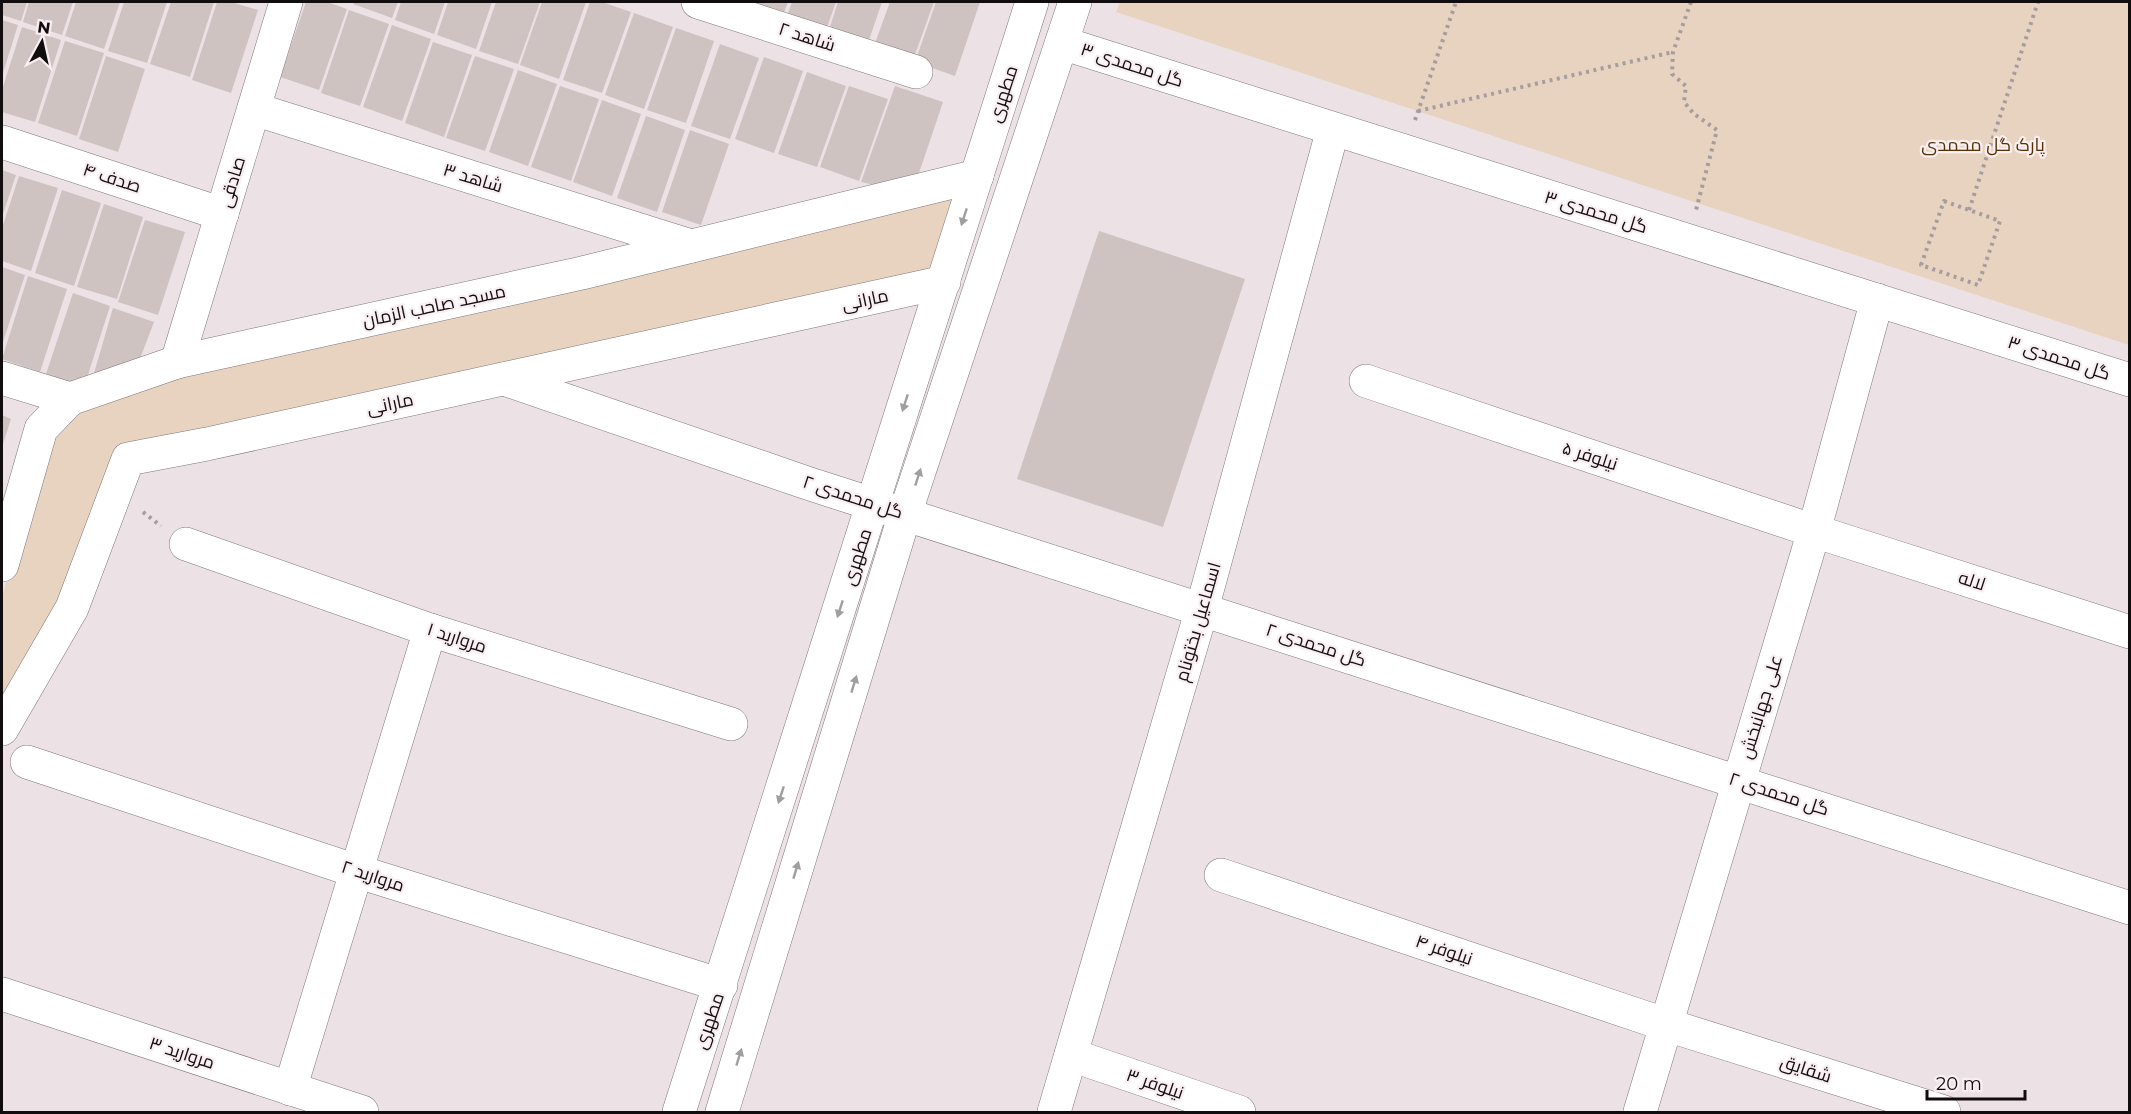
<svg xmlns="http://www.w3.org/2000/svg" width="2131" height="1114" viewBox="0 0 2131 1114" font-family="Montserrat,Cairo,sans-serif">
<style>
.green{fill:#e7d3c0}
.building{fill:#cec3c1}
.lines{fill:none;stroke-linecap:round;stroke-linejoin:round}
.minor-casing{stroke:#807679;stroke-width:34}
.tertiary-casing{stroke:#807679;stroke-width:34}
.path{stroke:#a69da0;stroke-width:4;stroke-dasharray:3 4.5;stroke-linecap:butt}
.minor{stroke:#fff;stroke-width:33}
.tertiary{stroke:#fff;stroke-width:33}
.oneway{fill:#a09e9f}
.labels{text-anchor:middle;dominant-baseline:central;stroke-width:4.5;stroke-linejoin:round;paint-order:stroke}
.street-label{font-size:18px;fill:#110d0e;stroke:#f9eef2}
.park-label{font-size:18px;fill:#563100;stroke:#f9eef2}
</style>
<rect width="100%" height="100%" fill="#ece1e5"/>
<g class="green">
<polygon points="1120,2 2129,2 2129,345 1116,12"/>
<polygon points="959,190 937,278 141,448 66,603 2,715 2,597 49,434 78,406 175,374"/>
</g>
<g class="building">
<polygon points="2,2 27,2 21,21 2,15"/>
<polygon points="29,2 73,2 62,35 23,22"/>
<polygon points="76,2 120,2 104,49 65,36"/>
<polygon points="124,2 167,2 147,63 108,51"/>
<polygon points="171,2 214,2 190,77 150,64"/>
<polygon points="217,2 231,2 258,10 231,93 192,80"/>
<polygon points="306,2 327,2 347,9 319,90 280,77"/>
<polygon points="354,2 398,2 392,18 353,4"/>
<polygon points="401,2 445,2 434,34 395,20"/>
<polygon points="448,2 492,2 476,49 437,35"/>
<polygon points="496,2 540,2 518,64 479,51"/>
<polygon points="542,2 586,2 559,79 520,65"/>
<polygon points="590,2 602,2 631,12 602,93 563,80"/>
<polygon points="744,2 788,2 782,18"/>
<polygon points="792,2 836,2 825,33 786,19"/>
<polygon points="838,2 882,2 867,46 828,33"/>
<polygon points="890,2 934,2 913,60 874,46"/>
<polygon points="936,2 980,2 955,76 915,62"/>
<polygon points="349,10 389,24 360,106 321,93"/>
<polygon points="634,13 673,27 644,109 605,95"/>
<polygon points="2,20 18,25 2,76"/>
<polygon points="392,25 431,39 402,121 363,107"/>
<polygon points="22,27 61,40 35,122 2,112 2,90"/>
<polygon points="676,28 714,41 686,123 647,110"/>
<polygon points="65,41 104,53 77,136 38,123"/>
<polygon points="433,42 472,55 444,137 405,123"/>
<polygon points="720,44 759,58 730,139 691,126"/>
<polygon points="106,56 145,69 118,152 79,139"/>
<polygon points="475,56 514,69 485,151 446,138"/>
<polygon points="764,57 803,71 774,153 735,139"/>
<polygon points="518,70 557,84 528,166 489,152"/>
<polygon points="807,72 846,86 817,167 778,154"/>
<polygon points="560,86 599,99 571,181 531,167"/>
<polygon points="849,86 888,99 859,181 820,167"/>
<polygon points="895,86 943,102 918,176 875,185 861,182"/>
<polygon points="602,100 641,114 612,196 573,182"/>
<polygon points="646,116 685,130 657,212 617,198"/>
<polygon points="690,130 729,144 701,225 662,212"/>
<polygon points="2,170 16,175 2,217"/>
<polygon points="19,176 58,188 31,271 2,261 2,228"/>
<polygon points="62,190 101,203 74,286 35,273"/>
<polygon points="104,204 143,217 117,299 77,287"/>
<polygon points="145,220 185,232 158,315 118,302"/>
<polygon points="1099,231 1245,279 1163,527 1017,479"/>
<polygon points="2,267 25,275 2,345"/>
<polygon points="28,276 67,289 40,372 2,359"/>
<polygon points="73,293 110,306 86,381 71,385 46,374"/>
<polygon points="113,308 154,322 136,369 92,380"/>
<polygon points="2,415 11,419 2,447"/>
</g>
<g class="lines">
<g class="minor-casing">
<g id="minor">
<polyline points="698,2 916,72"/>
<polyline points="1062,43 2130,380"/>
<polyline points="254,109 691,246"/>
<polyline points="2,142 222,214"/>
<polyline points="177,362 286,2"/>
<polyline points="2,378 70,399"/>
<polyline points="504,379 807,483 2130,908"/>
<polyline points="1366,381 1814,531 2130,632"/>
<polyline points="186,544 430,630 731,724"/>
<polyline points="2,565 41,429 70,399 177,362 582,273 977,176"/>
<polyline points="2,729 72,608 128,459 207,444 944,282"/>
<polyline points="27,762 356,871 721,985"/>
<polyline points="1221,875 1667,1025 1944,1112"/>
<polyline points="2,994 362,1112"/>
<polyline points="1071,1055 1239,1112"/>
<polyline points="290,1089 430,630"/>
<polyline points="1054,1112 1202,609 1333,129"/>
<polyline points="1640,1112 1814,531 1877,300"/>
</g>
</g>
<g class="tertiary-casing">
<g id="tertiary">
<polyline points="679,1112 1032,2"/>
<polyline points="722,1112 905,514 1075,2"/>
</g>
</g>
<g class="path">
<polyline points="1691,2 1673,52 1672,74 1686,86 1684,102 1694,114 1717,130 1696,210"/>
<polyline points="1418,111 1673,52"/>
<polyline points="1415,120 1456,2"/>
<polygon points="1944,201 2000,221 1978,285 1921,265"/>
<polyline points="1969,210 2038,2"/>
<polyline points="143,512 161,526"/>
</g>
<use href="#minor" class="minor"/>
<use href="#tertiary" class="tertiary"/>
</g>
<defs><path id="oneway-solid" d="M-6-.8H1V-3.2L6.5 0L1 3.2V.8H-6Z" transform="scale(1.5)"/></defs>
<g class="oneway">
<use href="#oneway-solid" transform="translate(964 217) rotate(108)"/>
<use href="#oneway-solid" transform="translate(905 403) rotate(108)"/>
<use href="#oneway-solid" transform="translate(918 477) rotate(-72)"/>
<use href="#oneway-solid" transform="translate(840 609) rotate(108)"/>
<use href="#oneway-solid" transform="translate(854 684) rotate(-73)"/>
<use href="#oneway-solid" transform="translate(781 795) rotate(108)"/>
<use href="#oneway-solid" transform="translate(796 870) rotate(-73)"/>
<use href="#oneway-solid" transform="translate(739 1057) rotate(-73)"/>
</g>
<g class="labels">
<g class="street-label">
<text transform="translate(807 37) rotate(18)">شاهد ۲</text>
<text transform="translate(1132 65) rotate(18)">گل محمدی ۳</text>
<text transform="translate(1003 94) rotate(-72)">مطهری</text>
<text transform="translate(112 178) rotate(18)">صدف ۴</text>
<text transform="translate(473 178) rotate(17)">شاهد ۳</text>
<text transform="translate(232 182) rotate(-73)">صادقی</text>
<text transform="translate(1596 212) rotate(17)">گل محمدی ۳</text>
<text transform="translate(865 300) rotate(-12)">مارانی</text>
<text transform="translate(434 306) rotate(-12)">مسجد صاحب الزمان</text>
<text transform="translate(2059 358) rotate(18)">گل محمدی ۳</text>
<text transform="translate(390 404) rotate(-12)">مارانی</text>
<text transform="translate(1590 456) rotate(18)">نیلوفر ۵</text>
<text transform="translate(853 497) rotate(18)">گل محمدی ۲</text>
<text transform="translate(857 557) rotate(-72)">مطهری</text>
<text transform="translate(1972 581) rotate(18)">لاله</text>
<text transform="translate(1198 622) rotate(-74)">اسماعیل بختونام</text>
<text transform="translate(457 638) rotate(18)">مروارید ۱</text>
<text transform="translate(1316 645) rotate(18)">گل محمدی ۲</text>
<text transform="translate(1761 707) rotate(-73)">علی جهانبخش</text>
<text transform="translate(1779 794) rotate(18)">گل محمدی ۲</text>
<text transform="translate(373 876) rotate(18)">مروارید ۲</text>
<text transform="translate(1444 950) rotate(19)">نیلوفر ۴</text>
<text transform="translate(709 1021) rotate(-71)">مطهری</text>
<text transform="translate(182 1053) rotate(18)">مروارید ۳</text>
<text transform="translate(1806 1069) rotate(18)">شقایق</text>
<text transform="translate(1155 1084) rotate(19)">نیلوفر ۳</text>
</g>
<g class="park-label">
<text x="1983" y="145">پارک گل محمدی</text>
</g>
</g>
<rect width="2131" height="1114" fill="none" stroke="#110d0e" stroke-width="6"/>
<g transform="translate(42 42) rotate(8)" stroke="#f9eef2" stroke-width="4.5" paint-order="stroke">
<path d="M0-4.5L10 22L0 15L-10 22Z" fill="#110d0e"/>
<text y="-9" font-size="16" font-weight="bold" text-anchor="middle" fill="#110d0e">N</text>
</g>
<path d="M1927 1090v9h98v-9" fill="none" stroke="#110d0e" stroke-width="3"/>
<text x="1936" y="1090" font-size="18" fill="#110d0e" stroke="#f9eef2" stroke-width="4.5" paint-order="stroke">20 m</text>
</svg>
